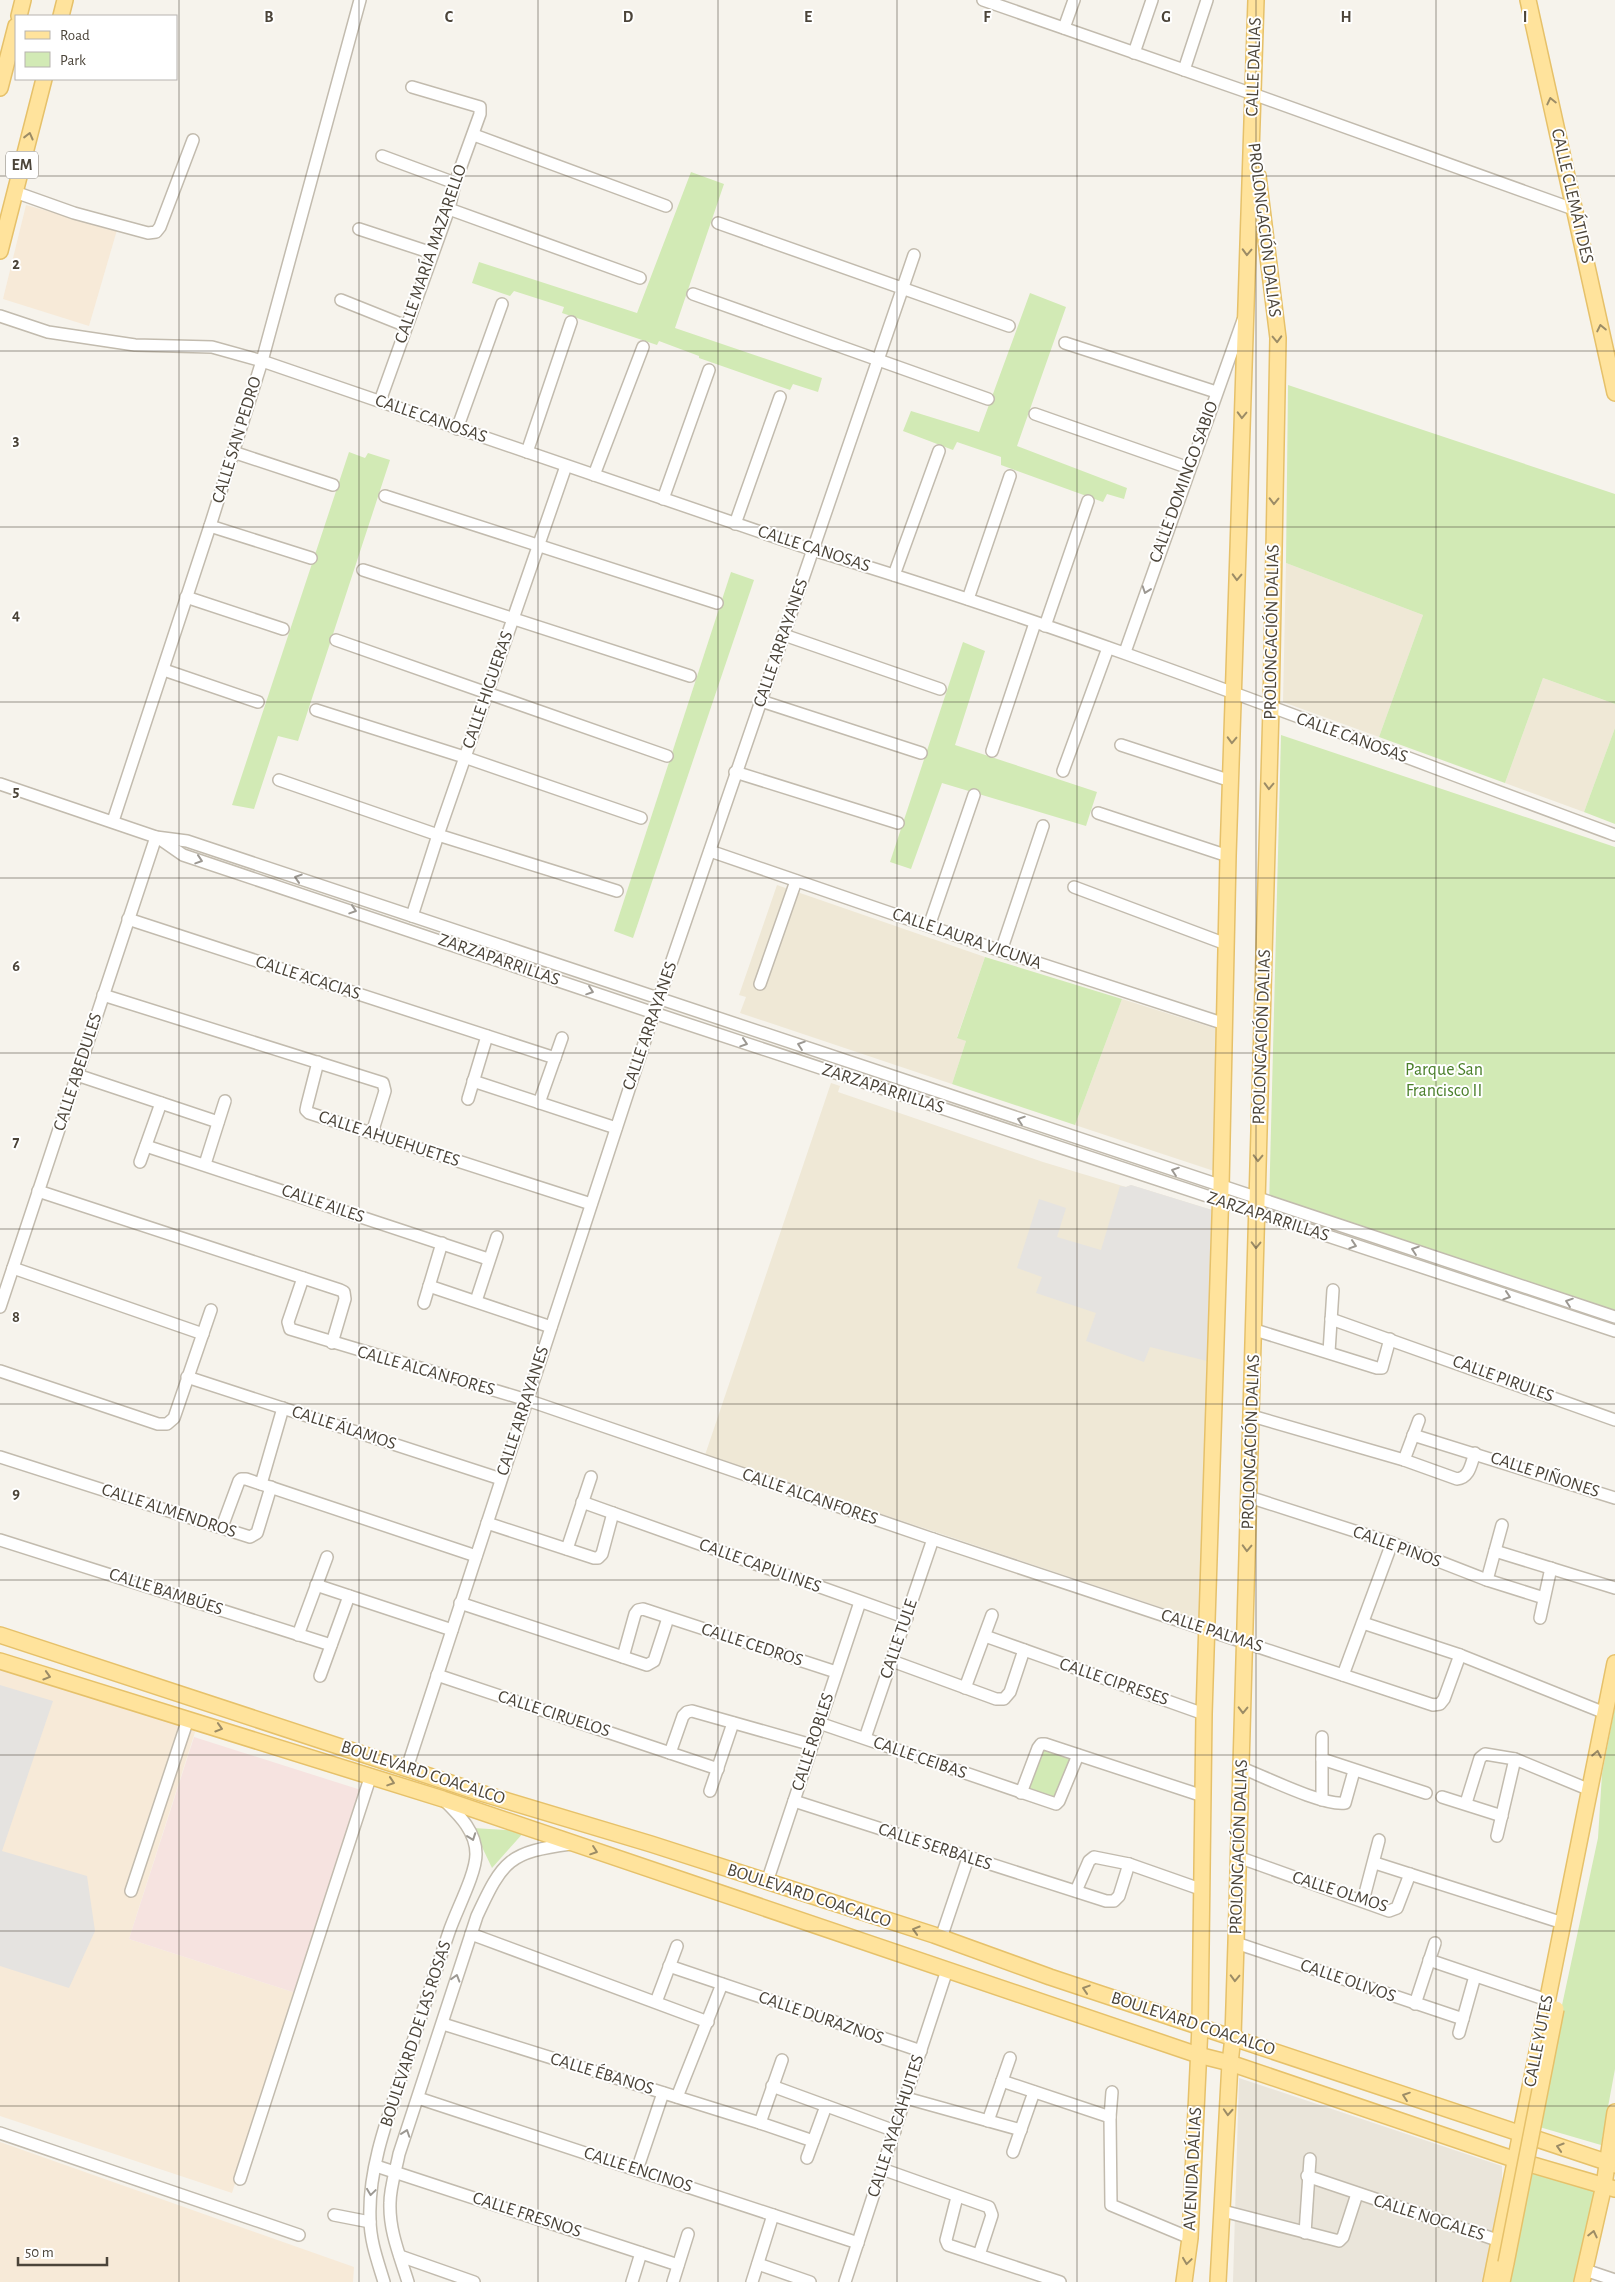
<svg xmlns="http://www.w3.org/2000/svg" width="1615" height="2282" viewBox="0 0 1615 2282" font-family="'Alegreya Sans',sans-serif">
<style>
.residential{fill:#eae5da}
.commercial{fill:#f7ead8}
.education{fill:#efe8d6}
.medical{fill:#f6e3e0}
.green{fill:#d2eab5}
.parking{fill:#e5e3e0}
.lines{fill:none;stroke-linecap:round;stroke-linejoin:round}
.minor-casing{stroke:#c2bbae;stroke-width:14}
.major-casing{stroke:#e6c16a;stroke-width:18}
.minor{stroke:#fff;stroke-width:11}
.major{stroke:#ffe39c;stroke-width:15}
.major-bridge-casing{stroke:#e6c16a;stroke-width:18;stroke-linecap:butt}
.major-bridge{stroke:#ffe39c;stroke-width:15}
.oneway{stroke:#9c8c66}
.oneway2{stroke:#9c9892}
.grid{fill:none;stroke:#4b4439;stroke-width:1;stroke-opacity:0.55}
.labels{text-anchor:middle;dominant-baseline:central;stroke-width:4;stroke-linejoin:round;paint-order:stroke}
.shield{fill:#fff;stroke:#817c74;stroke-width:1}
.shield-label{font-size:16px;font-weight:bold;fill:#4b4439}
.street-label{font-size:18px;fill:#4b4439;stroke:#fff}
.park-label{font-size:18px;fill:#4a7f2a;stroke:#fff}
.grid-label{font-size:16px;text-anchor:middle;font-weight:bold;fill:#4b4439;stroke:#fff;stroke-width:4;stroke-linejoin:round;paint-order:stroke}
</style>
<rect width="100%" height="100%" fill="#f6f3ec"/>
<polygon class="residential" points="1239,2078 1502,2166 1502,2183 1483,2282 1233,2282"/>
<g class="commercial">
<polygon points="26,205 117,230 89,326 3,299"/>
<polygon points="0,1669 196,1729 129,1939 296,1993 232,2193 0,2116"/>
<polygon points="0,2142 354,2267 353,2282 0,2282"/>
</g>
<g class="education">
<polygon points="1286,563 1423,615 1379,737 1283,702"/>
<polygon points="1543,678 1615,704 1615,728 1584,812 1505,783"/>
<polygon points="777,885 985,957 957,1037 966,1041 952,1084 740,1013 746,997 739,995"/>
<polygon points="1122,999 1217,1029 1214,1171 1075,1125"/>
<polygon points="831,1083 840,1086 838,1092 1043,1162 1126,1187 1131,1185 1212,1210 1203,1482 1202,1621 705,1455"/>
</g>
<polygon class="medical" points="194,1737 361,1790 296,1993 129,1939"/>
<g class="green">
<polygon points="691,172 724,184 675,328 822,378 818,392 793,384 790,390 699,358 699,356 659,341 657,345 562,313 564,307 514,291 510,296 472,283 479,262 637,313"/>
<polygon points="1030,293 1066,307 1017,446 1127,488 1124,499 1107,494 1103,502 1001,465 1001,457 957,442 953,450 903,431 911,411 979,432"/>
<polygon points="1288,385 1615,494 1615,704 1543,678 1505,783 1379,737 1423,615 1286,563"/>
<polygon points="349,452 365,458 368,453 390,460 298,741 278,736 254,809 232,805"/>
<polygon points="731,572 754,580 633,938 614,931"/>
<polygon points="963,642 985,651 955,745 1097,792 1086,826 942,783 911,869 890,862"/>
<polygon points="1615,728 1615,824 1584,812"/>
<polygon points="1281,735 1615,847 1615,1316 1269,1207"/>
<polygon points="985,957 1122,999 1075,1125 952,1084 966,1041 957,1038"/>
<polygon points="1615,1707 1615,2069 1601,2145 1536,2126 1598,1838 1602,1774"/>
<polygon points="1044,1746 1075,1755 1055,1801 1024,1790"/>
<polygon points="473,1828 525,1831 492,1868"/>
<polygon points="1528,2171 1595,2191 1575,2282 1506,2282"/>
</g>
<g class="parking">
<polygon points="1131,1185 1212,1210 1207,1361 1150,1347 1144,1362 1086,1341 1096,1313 1036,1293 1042,1277 1017,1268 1039,1199 1066,1208 1057,1237 1101,1250 1120,1186 1126,1187"/>
<polygon points="0,1685 53,1701 2,1851 87,1876 95,1931 69,1988 0,1966"/>
</g>
<g class="lines">
<g class="minor-casing">
<g id="minor">
<polyline points="983,0 1253,94 1576,210"/>
<polyline points="1064,28 1074,0"/>
<polyline points="1134,53 1152,0"/>
<polyline points="1184,70 1207,0"/>
<polyline points="474,135 666,206"/>
<polyline points="382,156 455,183"/>
<polyline points="15,192 74,213 148,233 156,232 160,227 193,140"/>
<polyline points="449,209 640,278"/>
<polyline points="718,223 1009,326"/>
<polyline points="359,229 432,253"/>
<polyline points="693,294 988,399"/>
<polyline points="341,300 406,326"/>
<path d="M0,316L48,332L135,345L212,347L262,361L813,550C1085,632 1349,737 1615,835"/>
<polyline points="1065,343 1216,392"/>
<polyline points="380,401 449,209 455,183 480,114 480,107 412,87"/>
<polyline points="1035,414 1189,468"/>
<polyline points="457,429 502,304"/>
<polyline points="233,452 333,485"/>
<polyline points="527,452 571,322"/>
<polyline points="594,475 643,347"/>
<polyline points="385,496 717,603"/>
<polyline points="663,499 709,370"/>
<polyline points="735,524 780,397"/>
<polyline points="210,526 311,558"/>
<polyline points="363,570 690,676"/>
<polyline points="894,575 939,451"/>
<polyline points="186,597 283,629"/>
<polyline points="968,599 1010,476"/>
<polyline points="1045,626 1088,501"/>
<polyline points="784,635 940,689"/>
<polyline points="336,640 667,756"/>
<polyline points="1125,652 1243,320"/>
<polyline points="164,670 258,702"/>
<polyline points="761,701 921,753"/>
<polyline points="316,710 461,756 641,818"/>
<polyline points="1121,745 1231,781"/>
<polyline points="992,751 1035,623"/>
<polyline points="1063,771 1108,648"/>
<polyline points="735,772 898,823"/>
<polyline points="279,780 438,835 617,891"/>
<polyline points="0,784 156,837 187,841 1615,1317"/>
<polyline points="1098,813 1228,856"/>
<polyline points="113,821 210,526 262,361 360,0"/>
<polyline points="160,839 183,855 654,1013 1615,1331"/>
<polyline points="710,851 1001,951 1225,1024"/>
<polyline points="1074,887 1226,944"/>
<polyline points="412,916 438,835 566,466"/>
<polyline points="128,919 555,1058"/>
<polyline points="929,926 974,795"/>
<polyline points="1001,951 1043,826"/>
<polyline points="760,984 796,881"/>
<polyline points="103,995 383,1083 385,1091 372,1133"/>
<polyline points="318,1062 307,1105 306,1110 309,1113 591,1204"/>
<polyline points="77,1075 218,1122"/>
<polyline points="473,1081 616,1128"/>
<polyline points="468,1099 487,1036"/>
<polyline points="539,1103 562,1038"/>
<polyline points="146,1146 488,1259"/>
<polyline points="140,1162 161,1103"/>
<polyline points="205,1164 225,1101"/>
<polyline points="38,1191 340,1290 344,1292 345,1299 332,1343"/>
<polyline points="13,1268 203,1334"/>
<polyline points="303,1278 288,1322 290,1329 527,1400 933,1539 1433,1705 1440,1704 1444,1699 1460,1655"/>
<polyline points="429,1286 551,1327"/>
<polyline points="476,1301 497,1237"/>
<polyline points="424,1303 442,1243"/>
<polyline points="0,1307 156,837"/>
<polyline points="1331,1319 1615,1420"/>
<polyline points="1255,1330 1377,1368 1382,1368 1390,1339"/>
<polyline points="1329,1352 1333,1290"/>
<polyline points="0,1371 158,1424 167,1424 174,1418 211,1310"/>
<polyline points="187,1377 501,1479"/>
<path d="M1252,1416L1404,1460L1457,1479C1470,1478 1471,1463 1475,1453"/>
<polyline points="1413,1435 1615,1498"/>
<polyline points="0,1457 250,1537 257,1533 271,1487"/>
<polyline points="1404,1460 1419,1420"/>
<polyline points="261,1484 283,1408"/>
<polyline points="1249,1497 1392,1543 1487,1580 1544,1598"/>
<polyline points="582,1502 907,1618"/>
<polyline points="487,1523 594,1558 598,1558 602,1554 613,1513"/>
<polyline points="222,1527 239,1481 241,1479 246,1479 476,1556"/>
<polyline points="0,1540 331,1645"/>
<polyline points="567,1549 591,1477"/>
<polyline points="1495,1551 1615,1588"/>
<polyline points="1487,1580 1502,1525"/>
<polyline points="316,1585 452,1630"/>
<polyline points="460,1603 647,1665 654,1661 668,1618"/>
<polyline points="1540,1618 1551,1568"/>
<polyline points="1363,1623 1460,1655 1605,1713"/>
<polyline points="298,1635 327,1557"/>
<polyline points="985,1636 1204,1714"/>
<polyline points="623,1657 635,1614 638,1610 643,1609 836,1672"/>
<polyline points="892,1661 996,1699 1004,1699 1010,1692 1024,1650"/>
<polyline points="437,1675 718,1769"/>
<polyline points="1343,1675 1392,1543"/>
<polyline points="320,1676 349,1596"/>
<polyline points="965,1688 992,1615"/>
<polyline points="819,1723 1056,1804 1059,1801 1078,1755"/>
<polyline points="1322,1737 1322,1800"/>
<polyline points="865,1738 933,1539"/>
<polyline points="670,1753 683,1716 687,1712 692,1711 812,1745"/>
<polyline points="1322,1759 1426,1793"/>
<polyline points="407,1768 654,1013 914,255"/>
<path d="M1242,1768C1265,1777 1323,1806 1345,1803L1354,1771"/>
<polyline points="710,1791 733,1723"/>
<polyline points="1021,1793 1038,1748 1041,1744 1045,1744 1203,1796"/>
<polyline points="1442,1797 1502,1816"/>
<polyline points="794,1801 1106,1901 1114,1901 1119,1896 1129,1864"/>
<polyline points="1466,1803 1480,1758 1485,1754 1515,1759 1590,1790"/>
<polyline points="1497,1836 1515,1759"/>
<polyline points="1238,1857 1389,1911 1397,1908 1410,1874"/>
<polyline points="1375,1863 1563,1923"/>
<polyline points="767,1882 860,1602"/>
<polyline points="131,1891 188,1719"/>
<polyline points="1076,1891 1089,1861 1094,1857 1129,1864 1203,1890"/>
<polyline points="1363,1901 1379,1840"/>
<polyline points="471,1934 708,2022"/>
<polyline points="941,1938 968,1858"/>
<polyline points="1236,1943 1463,2019"/>
<polyline points="1429,1960 1547,2000"/>
<polyline points="669,1966 921,2051"/>
<polyline points="656,2002 677,1946"/>
<polyline points="1415,2004 1435,1943"/>
<polyline points="443,2024 760,2123 813,2141"/>
<polyline points="1459,2033 1475,1976"/>
<polyline points="1002,2081 1110,2117"/>
<polyline points="772,2086 895,2131"/>
<polyline points="1112,2092 1110,2117 1111,2205 1190,2238"/>
<polyline points="677,2097 722,1984"/>
<polyline points="418,2098 858,2243"/>
<polyline points="906,2098 1021,2130"/>
<polyline points="988,2121 1010,2058"/>
<polyline points="760,2123 782,2060"/>
<polyline points="0,2133 299,2235"/>
<polyline points="1013,2152 1034,2092"/>
<polyline points="807,2158 826,2106"/>
<polyline points="376,2166 678,2265"/>
<polyline points="882,2169 989,2207 992,2215 979,2255"/>
<polyline points="637,2170 663,2093"/>
<polyline points="1307,2176 1500,2241"/>
<polyline points="240,2179 371,1775"/>
<polyline points="957,2197 946,2240 948,2245 1060,2282"/>
<polyline points="1223,2211 1339,2241 1343,2237 1357,2194"/>
<polyline points="334,2215 370,2222"/>
<polyline points="1305,2233 1310,2159"/>
<polyline points="400,2256 474,2282"/>
<polyline points="758,2264 810,2282"/>
<polyline points="1585,2270 1615,2280"/>
<path d="M384,2282C378,2262 370,2241 370,2219C368,2170 387,2119 403,2072C418,2026 433,1979 449,1932C456,1911 476,1874 476,1854C476,1831 459,1815 444,1800"/>
<path d="M408,2282C400,2256 389,2231 390,2203C390,2187 396,2170 399,2154L477,1916C503,1860 509,1852 571,1844"/>
<polyline points="632,2282 641,2253"/>
<polyline points="673,2282 688,2234"/>
<polyline points="752,2282 773,2215"/>
<polyline points="845,2282 947,1970"/>
</g>
</g>
<g class="major-casing">
<g id="major">
<polyline points="1528,0 1615,393"/>
<polyline points="19,16 23,0"/>
<polyline points="61,16 65,0"/>
<polyline points="0,88 16,26"/>
<polyline points="0,251 44,79"/>
<polyline points="0,1635 481,1793 651,1844 934,1935 1050,1977 1615,2165"/>
<polyline points="0,1661 443,1799 1198,2055 1230,2063 1516,2160 1615,2189"/>
<polyline points="1184,2282 1190,2238 1200,2026 1204,1714 1221,1187 1228,856 1256,0"/>
<polyline points="1218,2282 1230,2063 1233,2037 1236,1943 1271,708 1278,338 1258,176"/>
<polyline points="1491,2282 1615,1663"/>
<polyline points="1502,2282 1506,2263"/>
<polyline points="1582,2282 1604,2185 1615,2112"/>
</g>
</g>
<use href="#minor" class="minor"/>
<use href="#major" class="major"/>
<g class="major-bridge-casing">
<polyline id="major-bridge" points="1506,2263 1556,2009"/>
</g>
<use href="#major-bridge" class="major-bridge"/>
</g>
<defs><path id="oneway-chevron" d="M-2-3.5L2.5 0L-2 3.5" fill="none" stroke-width="1.6" stroke-linecap="round" stroke-linejoin="round" transform="scale(1.25)"/></defs>
<g class="oneway">
<use href="#oneway-chevron" transform="translate(1551 101) rotate(-103)"/>
<use href="#oneway-chevron" transform="translate(29 136) rotate(-76)"/>
<use href="#oneway-chevron" transform="translate(1247 252) rotate(92)"/>
<use href="#oneway-chevron" transform="translate(1601 328) rotate(-102)"/>
<use href="#oneway-chevron" transform="translate(1277 339) rotate(88)"/>
<use href="#oneway-chevron" transform="translate(1242 415) rotate(92)"/>
<use href="#oneway-chevron" transform="translate(1274 501) rotate(91)"/>
<use href="#oneway-chevron" transform="translate(1237 577) rotate(92)"/>
<use href="#oneway-chevron" transform="translate(1232 740) rotate(92)"/>
<use href="#oneway-chevron" transform="translate(1269 786) rotate(92)"/>
<use href="#oneway-chevron" transform="translate(1258 1158) rotate(92)"/>
<use href="#oneway-chevron" transform="translate(1256 1245) rotate(91)"/>
<use href="#oneway-chevron" transform="translate(1247 1548) rotate(92)"/>
<use href="#oneway-chevron" transform="translate(47 1676) rotate(17)"/>
<use href="#oneway-chevron" transform="translate(1243 1710) rotate(91)"/>
<use href="#oneway-chevron" transform="translate(219 1728) rotate(17)"/>
<use href="#oneway-chevron" transform="translate(1597 1754) rotate(-79)"/>
<use href="#oneway-chevron" transform="translate(391 1782) rotate(18)"/>
<use href="#oneway-chevron" transform="translate(594 1851) rotate(19)"/>
<use href="#oneway-chevron" transform="translate(916 1930) rotate(-163)"/>
<use href="#oneway-chevron" transform="translate(1235 1978) rotate(92)"/>
<use href="#oneway-chevron" transform="translate(1086 1989) rotate(-162)"/>
<use href="#oneway-chevron" transform="translate(1406 2096) rotate(-161)"/>
<use href="#oneway-chevron" transform="translate(1228 2112) rotate(93)"/>
<use href="#oneway-chevron" transform="translate(1560 2147) rotate(-163)"/>
<use href="#oneway-chevron" transform="translate(1593 2234) rotate(-77)"/>
<use href="#oneway-chevron" transform="translate(1187 2261) rotate(98)"/>
</g>
<g class="oneway2">
<use href="#oneway-chevron" transform="translate(1146 590) rotate(109)"/>
<use href="#oneway-chevron" transform="translate(199 860) rotate(18)"/>
<use href="#oneway-chevron" transform="translate(298 878) rotate(-162)"/>
<use href="#oneway-chevron" transform="translate(353 910) rotate(18)"/>
<use href="#oneway-chevron" transform="translate(590 991) rotate(19)"/>
<use href="#oneway-chevron" transform="translate(744 1043) rotate(18)"/>
<use href="#oneway-chevron" transform="translate(801 1045) rotate(-161)"/>
<use href="#oneway-chevron" transform="translate(1021 1120) rotate(-161)"/>
<use href="#oneway-chevron" transform="translate(1175 1171) rotate(-161)"/>
<use href="#oneway-chevron" transform="translate(1353 1245) rotate(18)"/>
<use href="#oneway-chevron" transform="translate(1415 1250) rotate(-161)"/>
<use href="#oneway-chevron" transform="translate(1507 1296) rotate(18)"/>
<use href="#oneway-chevron" transform="translate(1569 1302) rotate(-161)"/>
<use href="#oneway-chevron" transform="translate(472 1837) rotate(70)"/>
<use href="#oneway-chevron" transform="translate(456 1978) rotate(-73)"/>
<use href="#oneway-chevron" transform="translate(406 2133) rotate(-71)"/>
<use href="#oneway-chevron" transform="translate(371 2192) rotate(98)"/>
</g>
<path class="grid" d="M179,0V2282M359,0V2282M538,0V2282M718,0V2282M897,0V2282M1077,0V2282M1256,0V2282M1436,0V2282M0,176H1615M0,351H1615M0,527H1615M0,702H1615M0,878H1615M0,1053H1615M0,1229H1615M0,1404H1615M0,1580H1615M0,1755H1615M0,1931H1615M0,2106H1615"/>
<g class="labels">
<rect class="shield" x="6" y="151.5" width="32" height="27" rx="4"/>
<g class="shield-label">
<text x="22" y="165">EM</text>
</g>
<g class="street-label">
<text transform="translate(1254 67) rotate(-88)">CALLE DALIAS</text>
<text transform="translate(1572 196) rotate(77)">CALLE CLEMÁTIDES</text>
<text transform="translate(1264 230) rotate(83)">PROLONGACIÓN DALIAS</text>
<text transform="translate(431 254) rotate(-71)">CALLE MARÍA MAZARELLO</text>
<text transform="translate(431 419) rotate(19)">CALLE CANOSAS</text>
<text transform="translate(237 440) rotate(-73)">CALLE SAN PEDRO</text>
<text transform="translate(1184 482) rotate(-70)">CALLE DOMINGO SABIO</text>
<text transform="translate(814 549) rotate(18)">CALLE CANOSAS</text>
<text transform="translate(1272 632) rotate(-89)">PROLONGACIÓN DALIAS</text>
<text transform="translate(781 643) rotate(-71)">CALLE ARRAYANES</text>
<text transform="translate(488 690) rotate(-71)">CALLE HIGUERAS</text>
<text transform="translate(1352 738) rotate(20)">CALLE CANOSAS</text>
<text transform="translate(967 939) rotate(19)">CALLE LAURA VICUNA</text>
<text transform="translate(499 960) rotate(19)">ZARZAPARRILLAS</text>
<text transform="translate(308 978) rotate(18)">CALLE ACACIAS</text>
<text transform="translate(650 1026) rotate(-71)">CALLE ARRAYANES</text>
<text transform="translate(1262 1037) rotate(-88)">PROLONGACIÓN DALIAS</text>
<text transform="translate(78 1072) rotate(-72)">CALLE ABEDULES</text>
<text transform="translate(883 1089) rotate(18)">ZARZAPARRILLAS</text>
<text transform="translate(389 1139) rotate(18)">CALLE AHUEHUETES</text>
<text transform="translate(323 1204) rotate(19)">CALLE AILES</text>
<text transform="translate(1268 1217) rotate(18)">ZARZAPARRILLAS</text>
<text transform="translate(426 1371) rotate(16)">CALLE ALCANFORES</text>
<text transform="translate(1503 1379) rotate(20)">CALLE PIRULES</text>
<text transform="translate(523 1411) rotate(-72)">CALLE ARRAYANES</text>
<text transform="translate(344 1428) rotate(18)">CALLE ÁLAMOS</text>
<text transform="translate(1251 1442) rotate(-88)">PROLONGACIÓN DALIAS</text>
<text transform="translate(1545 1475) rotate(18)">CALLE PIÑONES</text>
<text transform="translate(810 1497) rotate(19)">CALLE ALCANFORES</text>
<text transform="translate(169 1511) rotate(18)">CALLE ALMENDROS</text>
<text transform="translate(1397 1547) rotate(20)">CALLE PINOS</text>
<text transform="translate(760 1566) rotate(20)">CALLE CAPULINES</text>
<text transform="translate(166 1592) rotate(18)">CALLE BAMBÚES</text>
<text transform="translate(1212 1631) rotate(18)">CALLE PALMAS</text>
<text transform="translate(899 1639) rotate(-71)">CALLE TULE</text>
<text transform="translate(752 1645) rotate(18)">CALLE CEDROS</text>
<text transform="translate(1114 1682) rotate(19)">CALLE CIPRESES</text>
<text transform="translate(554 1714) rotate(18)">CALLE CIRUELOS</text>
<text transform="translate(813 1742) rotate(-72)">CALLE ROBLES</text>
<text transform="translate(920 1758) rotate(19)">CALLE CEIBAS</text>
<text transform="translate(423 1773) rotate(18)">BOULEVARD COACALCO</text>
<text transform="translate(935 1847) rotate(18)">CALLE SERBALES</text>
<text transform="translate(1239 1847) rotate(-88)">PROLONGACIÓN DALIAS</text>
<text transform="translate(1340 1892) rotate(18)">CALLE OLMOS</text>
<text transform="translate(809 1896) rotate(18)">BOULEVARD COACALCO</text>
<text transform="translate(1348 1981) rotate(19)">CALLE OLIVOS</text>
<text transform="translate(821 2018) rotate(19)">CALLE DURAZNOS</text>
<text transform="translate(1193 2024) rotate(18)">BOULEVARD COACALCO</text>
<text transform="translate(416 2034) rotate(-72)">BOULEVARD DE LAS ROSAS</text>
<text transform="translate(1539 2041) rotate(-79)">CALLE YUTES</text>
<text transform="translate(602 2074) rotate(17)">CALLE ÉBANOS</text>
<text transform="translate(896 2126) rotate(-72)">CALLE AYACAHUITES</text>
<text transform="translate(1193 2169) rotate(-87)">AVENIDA DÁLIAS</text>
<text transform="translate(638 2170) rotate(18)">CALLE ENCINOS</text>
<text transform="translate(527 2215) rotate(18)">CALLE FRESNOS</text>
<text transform="translate(1429 2218) rotate(18)">CALLE NOGALES</text>
</g>
<g class="park-label">
<text x="1444" y="1070">Parque San<tspan x="1444" dy="21">Francisco II</tspan></text>
</g>
</g>
<g class="grid-label">
<text x="269" y="22">B</text>
<text x="449" y="22">C</text>
<text x="628" y="22">D</text>
<text x="808" y="22">E</text>
<text x="987" y="22">F</text>
<text x="1166" y="22">G</text>
<text x="1346" y="22">H</text>
<text x="1525" y="22">I</text>
<text x="16" y="269">2</text>
<text x="16" y="445">3</text>
<text x="16" y="620">4</text>
<text x="16" y="796">5</text>
<text x="16" y="971">6</text>
<text x="16" y="1147">7</text>
<text x="16" y="1322">8</text>
<text x="16" y="1498">9</text>
</g>
<rect x="15" y="15" width="162" height="65" fill="#ffffff" stroke="#b7b4b0"/>
<rect x="25" y="31" width="25" height="8" fill="#ffe39c" stroke="#b7b4b0"/>
<text x="60" y="40" font-size="15" fill="#4b4439">Road</text>
<rect x="25" y="52" width="25" height="15" fill="#d2eab5" stroke="#b7b4b0"/>
<text x="60" y="65" font-size="15" fill="#4b4439">Park</text>
<path d="M18 2257v8h89v-8" fill="none" stroke="#4b4439" stroke-width="2.5"/>
<text x="25" y="2257" font-size="15" fill="#4b4439" stroke="#ffffff" stroke-width="4" paint-order="stroke">50 m</text>
</svg>
